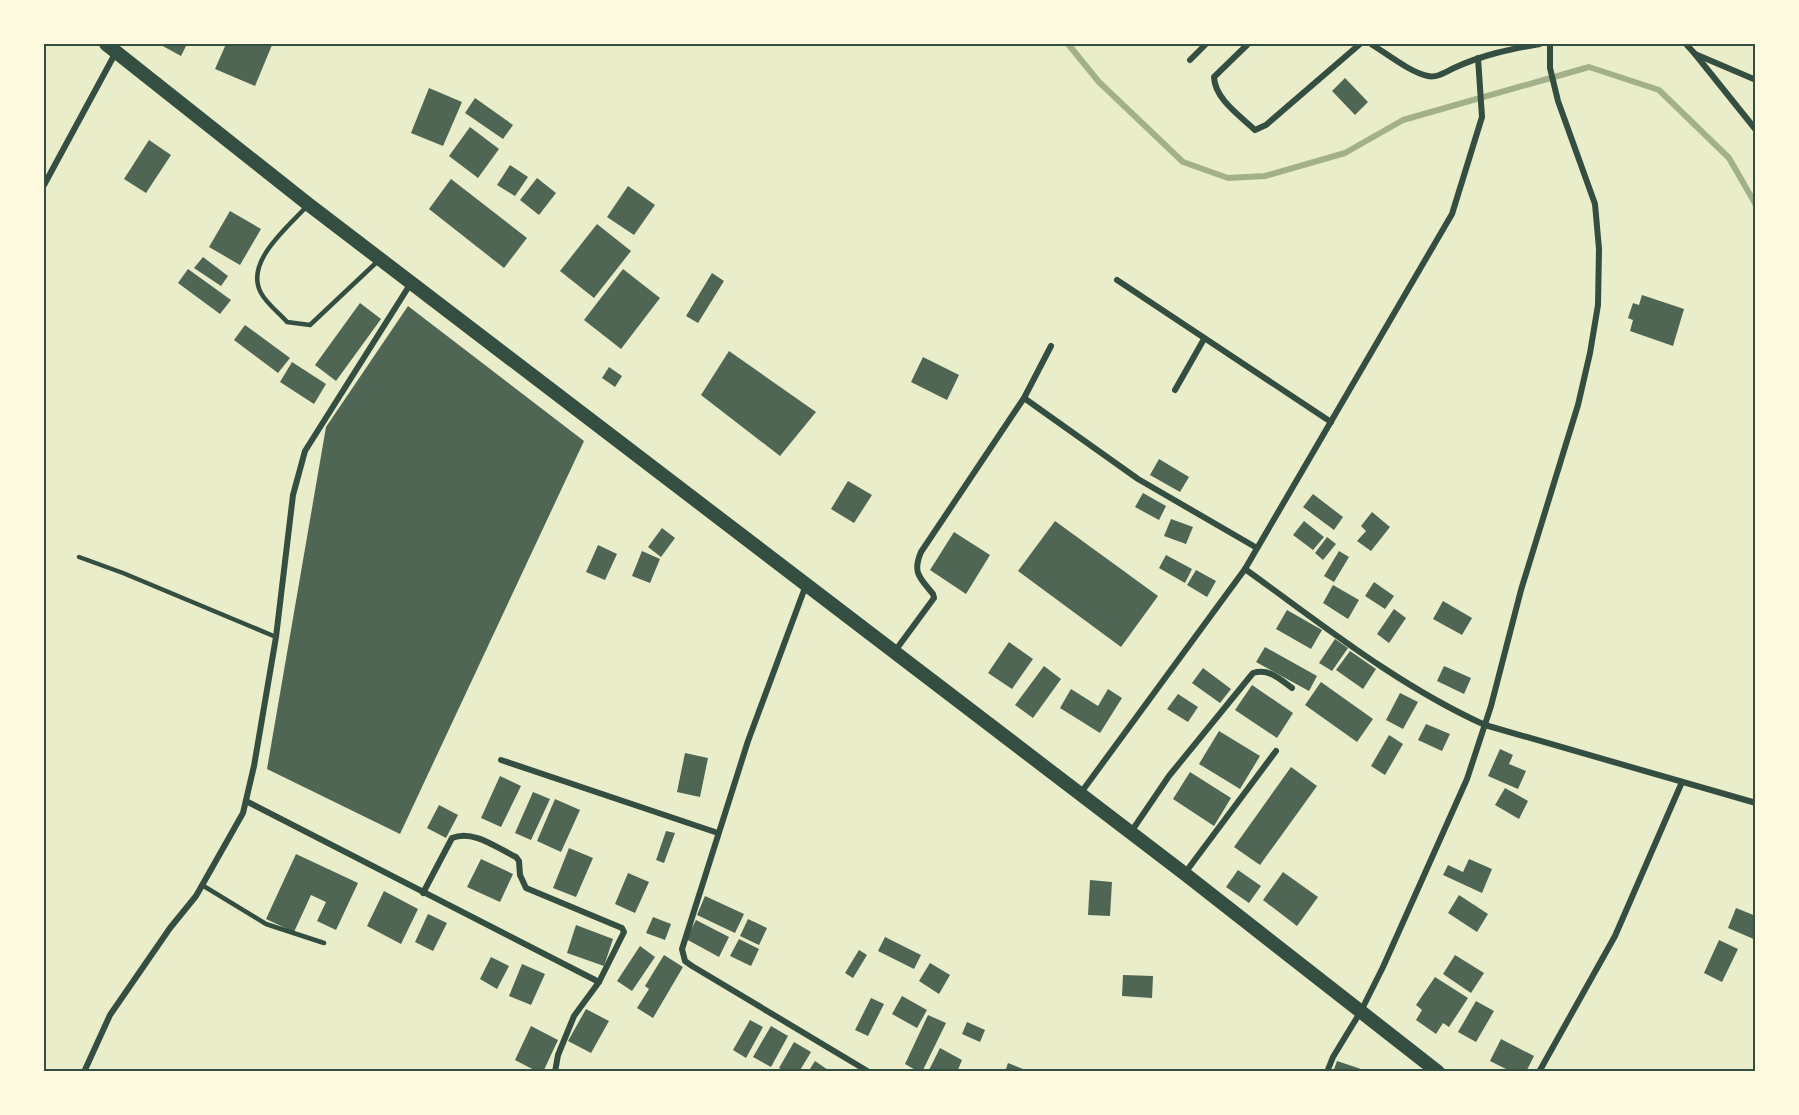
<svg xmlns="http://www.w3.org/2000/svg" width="1799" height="1115" viewBox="0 0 1799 1115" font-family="'Golos Text',sans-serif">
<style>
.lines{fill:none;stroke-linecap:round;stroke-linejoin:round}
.stream{stroke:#a3b18a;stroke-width:6}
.building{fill:#4f6655}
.service{stroke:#344e41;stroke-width:4.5}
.minor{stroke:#344e41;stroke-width:6}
.primary{stroke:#344e41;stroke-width:14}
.neatline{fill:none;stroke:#344e41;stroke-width:2}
</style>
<rect width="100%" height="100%" fill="#e9edc9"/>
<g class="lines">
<polyline class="stream" points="1068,44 1099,82 1183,162 1228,178 1265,176 1345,153 1403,120 1589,67 1659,90 1729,158 1756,205"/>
</g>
<g class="building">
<polygon points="159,44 187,44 181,56"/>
<polygon points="226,44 267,44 272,45 255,86 215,69"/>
<polygon points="1345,78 1368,102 1355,115 1332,91"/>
<polygon points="429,88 462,102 443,146 411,133"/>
<polygon points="475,98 513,125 503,139 465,113"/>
<polygon points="470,127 499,149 478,178 449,156"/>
<polygon points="149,140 171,155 146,193 124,179"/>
<polygon points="510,165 528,177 515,196 497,185"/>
<polygon points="537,178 556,193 539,215 520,200"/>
<polygon points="451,179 527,238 504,268 429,209"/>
<polygon points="628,186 655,205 634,235 607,217"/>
<polygon points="230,211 261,229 240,265 209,247"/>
<polygon points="597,224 631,251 594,298 560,271"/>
<polygon points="203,257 228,276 221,286 194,268"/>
<polygon points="188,269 231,300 220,314 178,283"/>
<polygon points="623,269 660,298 621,349 584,320"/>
<polygon points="712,273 724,281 698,323 686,316"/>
<polygon points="1642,295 1684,309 1673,346 1630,331 1633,320 1628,318 1633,303 1639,305"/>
<polygon points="360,303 381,319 336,381 315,365"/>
<polygon points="408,306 584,441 400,834 267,769 326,427"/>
<polygon points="245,325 290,358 278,373 234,340"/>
<polygon points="729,351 816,412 780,456 701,395"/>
<polygon points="923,357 959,375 947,400 911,382"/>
<polygon points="292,362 326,384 314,404 280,382"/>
<polygon points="609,367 622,376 615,387 602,378"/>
<polygon points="1159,459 1189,477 1180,492 1150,475"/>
<polygon points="848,481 872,495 854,523 831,509"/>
<polygon points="1143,493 1166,506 1159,520 1135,507"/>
<polygon points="1313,494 1343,517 1334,530 1303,507"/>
<polygon points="1372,512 1390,527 1371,551 1357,541 1366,531 1361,526"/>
<polygon points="1171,519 1193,527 1186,544 1164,536"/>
<polygon points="1055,521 1158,596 1121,647 1018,571"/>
<polygon points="1304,521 1324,537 1313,550 1293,535"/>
<polygon points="662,528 675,538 661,557 648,547"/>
<polygon points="954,532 990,555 966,594 930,570"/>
<polygon points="1327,537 1336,544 1323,560 1315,553"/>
<polygon points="598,545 617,554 605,580 586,572"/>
<polygon points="642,551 660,559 650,583 632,576"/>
<polygon points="1339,551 1349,557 1334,582 1324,576"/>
<polygon points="1166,555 1192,569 1185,583 1159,568"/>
<polygon points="1196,570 1216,581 1207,597 1187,585"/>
<polygon points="1374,582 1394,596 1385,609 1365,596"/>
<polygon points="1333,585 1359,600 1348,619 1323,603"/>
<polygon points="1443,601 1472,618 1462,635 1433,619"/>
<polygon points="1394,609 1406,618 1389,643 1377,634"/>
<polygon points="1287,610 1322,630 1311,649 1276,629"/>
<polygon points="1335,639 1348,648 1332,671 1319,663"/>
<polygon points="1009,642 1033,659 1012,689 988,673"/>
<polygon points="1265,647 1317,676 1309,691 1256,662"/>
<polygon points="1350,651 1376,669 1363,689 1336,670"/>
<polygon points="1044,666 1061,679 1033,718 1015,705"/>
<polygon points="1444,666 1471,678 1464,694 1437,681"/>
<polygon points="1203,668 1231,689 1220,703 1192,683"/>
<polygon points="1321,682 1373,719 1357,742 1305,705"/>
<polygon points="1252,685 1293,713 1277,738 1235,710"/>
<polygon points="1071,689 1098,706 1108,689 1122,698 1100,733 1060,708"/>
<polygon points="1400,693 1418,702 1403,729 1386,720"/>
<polygon points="1178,694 1198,707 1188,722 1167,709"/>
<polygon points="1426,724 1450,734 1442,751 1418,740"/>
<polygon points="1219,731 1260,756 1240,789 1199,764"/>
<polygon points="1389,735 1403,744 1385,775 1371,766"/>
<polygon points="1500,749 1513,755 1509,764 1526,771 1518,789 1488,776"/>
<polygon points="685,753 708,758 700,797 677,792"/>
<polygon points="1291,767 1317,786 1260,865 1234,847"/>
<polygon points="1190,772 1231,798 1214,826 1173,799"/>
<polygon points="500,776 521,786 501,827 481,818"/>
<polygon points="1505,788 1528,801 1519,819 1495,805"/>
<polygon points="533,792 550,799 531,840 515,833"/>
<polygon points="555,799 580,810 561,852 537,841"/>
<polygon points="439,805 458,815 446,838 427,828"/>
<polygon points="666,831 675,833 664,863 656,860"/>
<polygon points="569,848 593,858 576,897 553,888"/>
<polygon points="296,854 358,883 336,930 317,921 326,902 311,895 294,932 266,919"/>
<polygon points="481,859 513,874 500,902 467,887"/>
<polygon points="1469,859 1492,869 1482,893 1443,875 1448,865 1463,872"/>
<polygon points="1238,870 1261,886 1249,903 1226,887"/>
<polygon points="1283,872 1318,897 1297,926 1263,900"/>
<polygon points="628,873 649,882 635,913 615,904"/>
<polygon points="1090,880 1112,882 1110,916 1088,915"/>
<polygon points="384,891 418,909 401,944 367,926"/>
<polygon points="1459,895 1488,914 1477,932 1448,913"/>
<polygon points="705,896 744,914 735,933 697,915"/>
<polygon points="1736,908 1756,916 1756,940 1728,928"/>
<polygon points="428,914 447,923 433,951 415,942"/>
<polygon points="653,917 671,924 665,940 646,933"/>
<polygon points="748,919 767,928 759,945 740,936"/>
<polygon points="696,920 729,937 719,957 686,939"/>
<polygon points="576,925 613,939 604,966 567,953"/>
<polygon points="885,937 921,955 914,969 878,951"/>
<polygon points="739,939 759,949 751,966 730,956"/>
<polygon points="1719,940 1738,949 1722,982 1704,973"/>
<polygon points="640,946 655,957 632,991 617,981"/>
<polygon points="859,950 867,955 853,978 845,973"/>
<polygon points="664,955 683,967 653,1018 637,1008 649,989 645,986"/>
<polygon points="1455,955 1484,973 1471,993 1443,974"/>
<polygon points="491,957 509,966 497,989 480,979"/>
<polygon points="930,963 950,975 939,994 919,981"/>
<polygon points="522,964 545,974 531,1005 509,996"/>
<polygon points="1123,975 1153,976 1152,998 1122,996"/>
<polygon points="1435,977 1468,998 1449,1027 1443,1023 1436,1034 1416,1020 1422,1010 1416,1005"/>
<polygon points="902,996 927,1010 917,1028 892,1014"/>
<polygon points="871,998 884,1004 868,1036 855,1030"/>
<polygon points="1476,1001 1494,1011 1476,1042 1458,1032"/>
<polygon points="586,1009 609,1021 591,1053 568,1041"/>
<polygon points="928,1015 946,1023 922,1072 919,1072 905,1064"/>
<polygon points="750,1020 763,1027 746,1058 733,1050"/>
<polygon points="967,1022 985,1030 980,1042 962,1034"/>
<polygon points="531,1026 558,1040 543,1072 538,1072 515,1060"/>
<polygon points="771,1026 788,1036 771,1067 753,1057"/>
<polygon points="1501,1039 1534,1056 1526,1072 1512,1072 1490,1061"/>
<polygon points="794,1042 811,1052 799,1072 785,1072 779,1068"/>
<polygon points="940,1048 962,1060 957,1072 928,1072"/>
<polygon points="815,1061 831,1072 808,1072"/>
<polygon points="1337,1061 1361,1069 1361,1072 1333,1072"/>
<polygon points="1008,1063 1028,1071 1027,1072 1005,1072"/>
</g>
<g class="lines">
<g class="service">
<path d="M307,206C288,227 244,262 261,293C267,304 279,313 287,322L310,325L379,260"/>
<polyline points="79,557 123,573 276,637"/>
<polyline points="202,885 266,924 324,943"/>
</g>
<g class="minor">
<path d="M1248,44L1214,77C1215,99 1239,115 1255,130L1266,125L1360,44"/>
<path d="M1371,44C1386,53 1411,73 1428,76C1437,78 1446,72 1454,68C1482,55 1510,49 1540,44"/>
<polyline points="1686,44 1695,54 1756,80"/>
<polyline points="1695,54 1756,130"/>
<polyline points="1190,60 1206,44"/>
<polyline points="44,185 116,52"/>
<polyline points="1117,280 1331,422"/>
<polyline points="1175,390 1204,339"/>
<polyline points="1024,398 1138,479 1257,548"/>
<polyline points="1245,569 1452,214 1482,117 1478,58"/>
<polyline points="806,585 748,741 682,949 685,961 692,966 869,1072"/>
<path d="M895,651L934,598L933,594C920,578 912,573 921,552L1024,398L1051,346"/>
<polyline points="501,760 718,833"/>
<path d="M1080,794L1245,569C1323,625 1397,685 1485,725L1756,803"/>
<polyline points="246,801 599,982"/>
<path d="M1131,832L1169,776L1253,673C1269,668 1280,679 1292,688"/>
<polyline points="1185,873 1276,751"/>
<path d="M423,893L452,838C473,829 497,848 516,857L519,861L520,875L526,888L622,928L624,932L599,982L574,1016L558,1055L555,1072"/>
<polyline points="84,1072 110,1015 170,928 196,896 243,813 254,766 276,637 293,495 305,451 411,283"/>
<polyline points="1327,1072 1333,1057 1361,1011 1383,967 1467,779 1491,706 1521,590 1578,405 1590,353 1598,305 1599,249 1595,204 1558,101 1550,68 1550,44"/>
<polyline points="1539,1072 1615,936 1682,782"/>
</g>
<polyline class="primary" points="106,44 308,204 1185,874 1438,1072"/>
</g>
<rect width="1799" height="1115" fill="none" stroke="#fefae0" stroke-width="90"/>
<rect x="45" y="45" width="1709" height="1025" class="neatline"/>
</svg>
